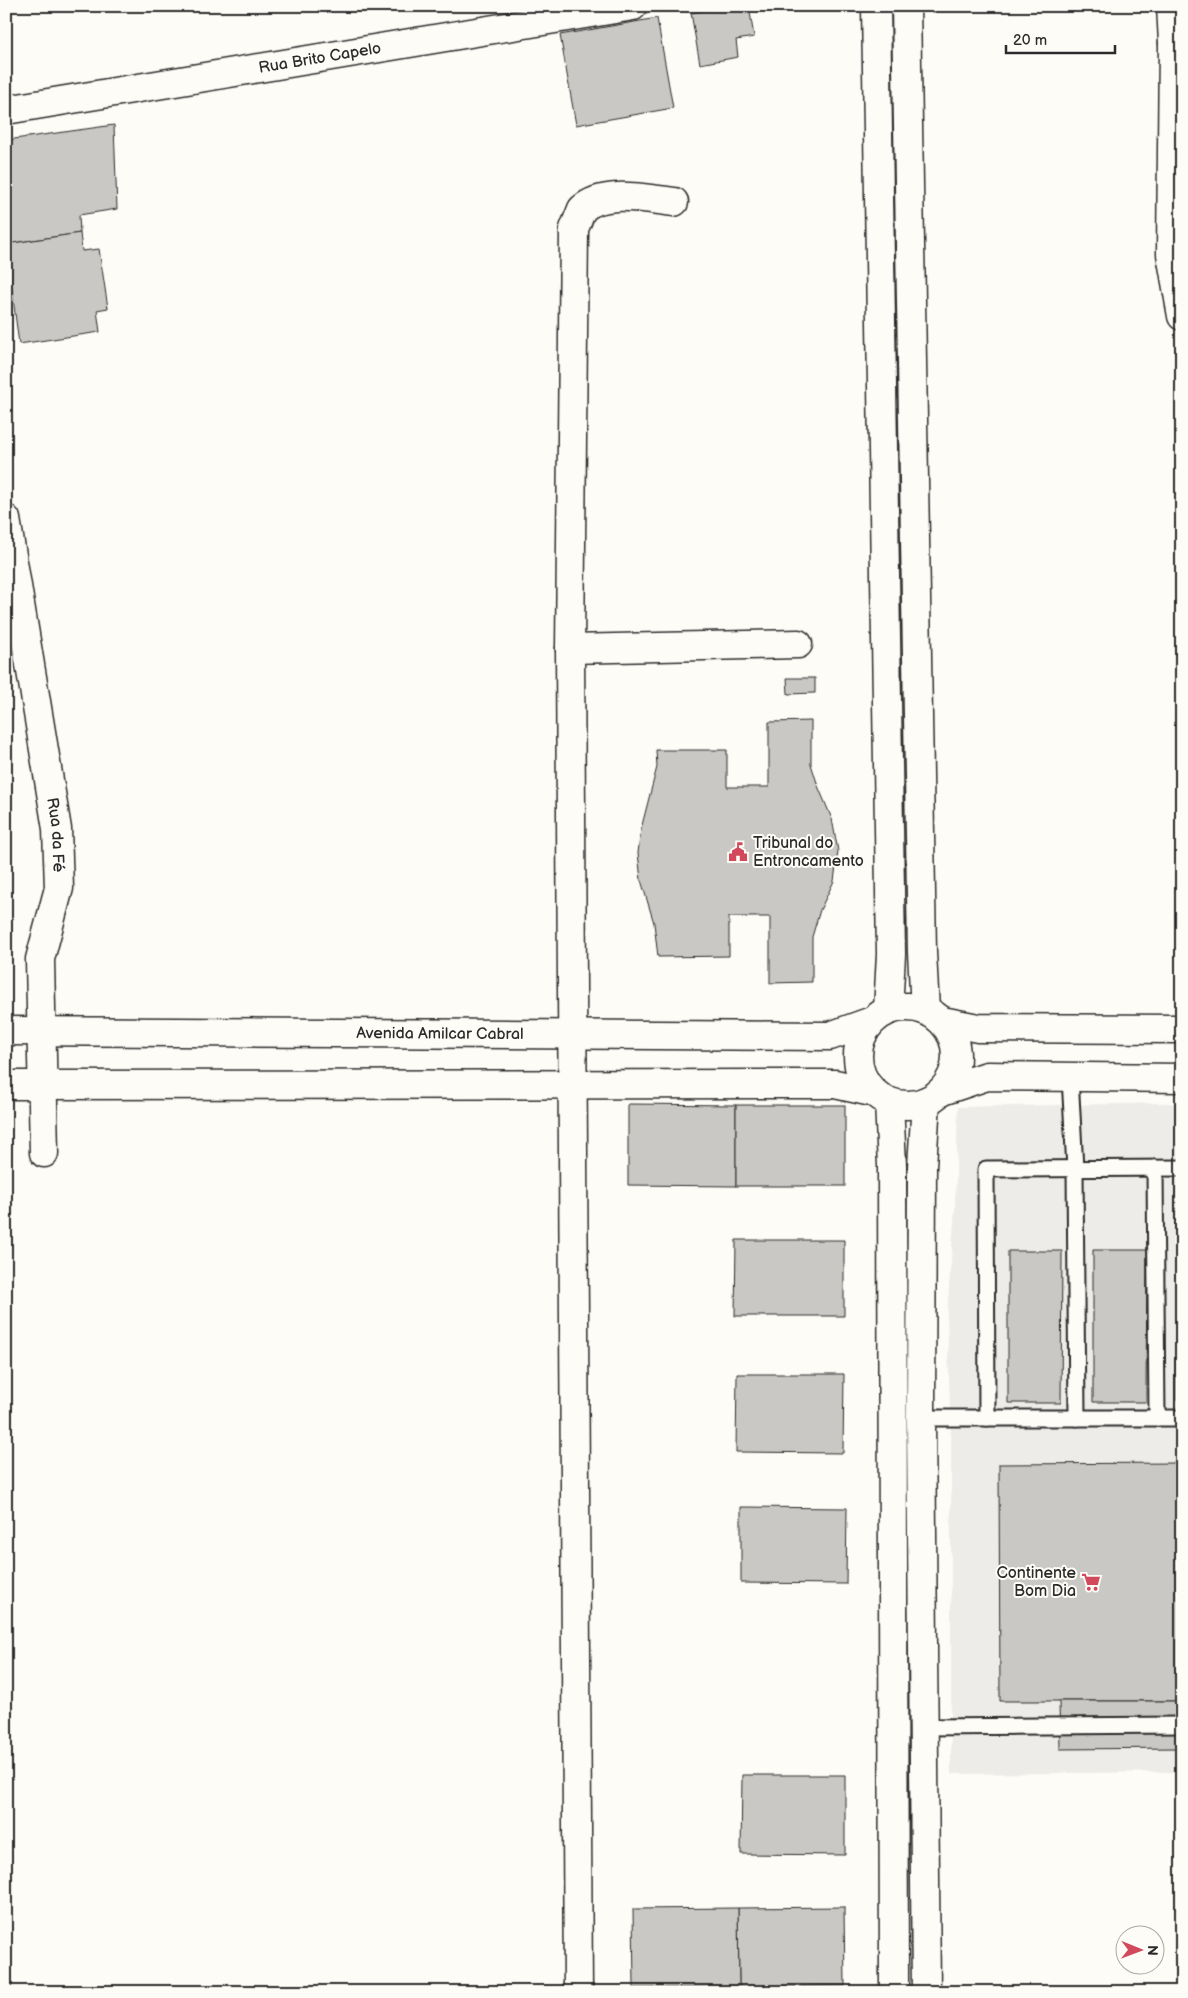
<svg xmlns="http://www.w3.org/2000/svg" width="1188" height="1998" viewBox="0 0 1188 1998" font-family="'Balsamiq Sans',sans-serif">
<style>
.built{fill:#edece8}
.building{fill:#c9c8c4;stroke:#2b2b2b}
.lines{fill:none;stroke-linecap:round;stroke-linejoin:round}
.service-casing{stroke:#2b2b2b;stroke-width:19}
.minor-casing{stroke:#2b2b2b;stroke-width:31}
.tertiary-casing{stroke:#2b2b2b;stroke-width:31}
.service{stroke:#fdfcf7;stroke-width:15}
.minor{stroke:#fdfcf7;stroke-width:28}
.tertiary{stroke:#fdfcf7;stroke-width:28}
.labels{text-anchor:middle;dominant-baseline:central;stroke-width:4;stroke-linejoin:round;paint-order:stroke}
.street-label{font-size:16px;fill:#2b2b2b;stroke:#fdfcf7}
.poi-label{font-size:16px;fill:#2b2b2b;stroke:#fdfcf7;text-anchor:start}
</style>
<rect width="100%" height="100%" fill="#fdfcf7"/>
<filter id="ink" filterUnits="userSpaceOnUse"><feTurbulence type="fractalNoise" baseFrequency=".02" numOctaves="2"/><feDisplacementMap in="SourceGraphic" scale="10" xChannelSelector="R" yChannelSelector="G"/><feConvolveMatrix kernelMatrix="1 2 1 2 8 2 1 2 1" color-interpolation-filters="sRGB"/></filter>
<g filter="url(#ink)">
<polygon class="built" points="1166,1103 1182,1104 1182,1772 951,1774 951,1439 947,1314 955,1208 958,1107"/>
<g class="building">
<polygon points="728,6 749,6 754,37 736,40 738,57 700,64 691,13"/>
<polygon points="657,18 673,108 576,125 560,35"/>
<polygon points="114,125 117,209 79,215 80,233 6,244 7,140"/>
<polygon points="80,233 82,251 99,249 108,308 97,310 100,332 19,344 6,244"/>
<polygon points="787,678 815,678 815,693 788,694"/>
<polygon points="811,721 811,764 818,786 832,819 838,851 834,881 820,910 812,937 812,982 770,983 770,917 729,917 729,956 658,957 654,923 641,880 638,853 641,829 657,767 656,750 727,750 727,787 769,787 769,722"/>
<polygon points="628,1104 736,1105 736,1186 628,1185"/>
<rect x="736" y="1105" width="109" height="81"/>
<polygon points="736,1240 844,1240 844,1316 735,1316"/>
<polygon points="1177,1248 1182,1248 1182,1400 1176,1400"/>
<polygon points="1093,1250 1147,1250 1146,1402 1093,1402"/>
<polygon points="1008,1251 1062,1251 1061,1403 1008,1403"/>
<polygon points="737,1374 844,1374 843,1453 736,1452"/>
<polygon points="1182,1463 1182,1701 1000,1701 999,1464"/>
<polygon points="741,1507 847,1508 846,1584 741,1583"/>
<polygon points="1059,1701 1182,1701 1182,1748 1060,1749"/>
<polygon points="742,1775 845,1775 845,1855 741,1854"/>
<polygon points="844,1907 845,1986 739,1987 738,1908"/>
<polygon points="738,1908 739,1987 634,1988 633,1909"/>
</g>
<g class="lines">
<g class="service-casing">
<g id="service">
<polyline points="1070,1077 1075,1169 1077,1418"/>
<polyline points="1155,1168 1157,1418"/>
<polyline points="921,1418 1182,1418"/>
<polyline points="987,1418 986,1169 1182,1168"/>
<polyline points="924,1727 1182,1725"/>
</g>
</g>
<g class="minor-casing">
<g id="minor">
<polyline points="1171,6 1173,43 1182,43"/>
<polyline points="1173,43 1171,254 1182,316"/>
<path id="s1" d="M6,110L633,6"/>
<path id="s2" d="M6,519L57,829L59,888L40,959L44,1153"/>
<polyline points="570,649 798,644"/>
<path d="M578,1992L570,649L574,229L582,209C604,189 646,199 674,202"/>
</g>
</g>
<g class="tertiary-casing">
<g id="tertiary">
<polyline points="876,6 891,954 888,1010"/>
<polyline points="906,6 922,952 925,1010"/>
<circle cx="907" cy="1056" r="49"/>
<polyline points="942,1021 978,1028 1182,1029"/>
<path id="s3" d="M6,1031L830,1036L872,1021"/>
<polyline points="6,1085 835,1084 872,1092"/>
<polyline points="942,1091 987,1076 1182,1078"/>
<polyline points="889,1102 892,1166 894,1992"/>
<polyline points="926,1992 921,1418 922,1167 926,1101"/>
</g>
</g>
<use href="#service" class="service"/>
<use href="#minor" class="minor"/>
<use href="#tertiary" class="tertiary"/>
</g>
</g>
<defs>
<g id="civic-bare" transform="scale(1.5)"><path d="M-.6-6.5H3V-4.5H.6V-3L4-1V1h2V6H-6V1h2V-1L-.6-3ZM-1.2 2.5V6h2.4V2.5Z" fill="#d1495b" stroke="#fdfcf7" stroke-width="2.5" paint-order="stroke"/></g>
<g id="supermarket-bare" transform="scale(1.5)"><path d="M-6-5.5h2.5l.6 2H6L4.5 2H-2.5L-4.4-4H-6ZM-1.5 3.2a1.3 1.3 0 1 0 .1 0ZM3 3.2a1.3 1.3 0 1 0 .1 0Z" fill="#d1495b" stroke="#fdfcf7" stroke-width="2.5" paint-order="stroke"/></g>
</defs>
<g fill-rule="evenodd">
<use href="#civic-bare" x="738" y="852"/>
<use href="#supermarket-bare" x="1091" y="1582"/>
</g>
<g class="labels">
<g class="street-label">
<text stroke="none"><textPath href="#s1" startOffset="318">Rua Brito Capelo</textPath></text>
<text stroke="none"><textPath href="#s2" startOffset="320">Rua da Fé</textPath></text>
<text stroke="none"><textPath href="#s3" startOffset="434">Avenida Amilcar Cabral</textPath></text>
</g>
<g class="poi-label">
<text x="753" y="843">Tribunal do<tspan x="753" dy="18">Entroncamento</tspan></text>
<text x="1076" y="1573" text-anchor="end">Continente<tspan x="1076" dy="18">Bom Dia</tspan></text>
</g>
</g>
<rect width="1188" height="1998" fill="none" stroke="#fdfcf7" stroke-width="25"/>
<rect x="12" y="12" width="1163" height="1973" fill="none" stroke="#2b2b2b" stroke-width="2" filter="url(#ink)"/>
<g transform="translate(1140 1950) rotate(91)"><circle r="24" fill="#fdfcf7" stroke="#a9a8a5"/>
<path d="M0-4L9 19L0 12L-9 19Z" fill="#d1495b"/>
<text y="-8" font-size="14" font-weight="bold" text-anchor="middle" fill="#2b2b2b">N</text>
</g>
<path d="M1006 45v8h109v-8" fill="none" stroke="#2b2b2b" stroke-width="2.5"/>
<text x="1013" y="45" font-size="15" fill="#2b2b2b" stroke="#fdfcf7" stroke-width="4" paint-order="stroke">20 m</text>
</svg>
